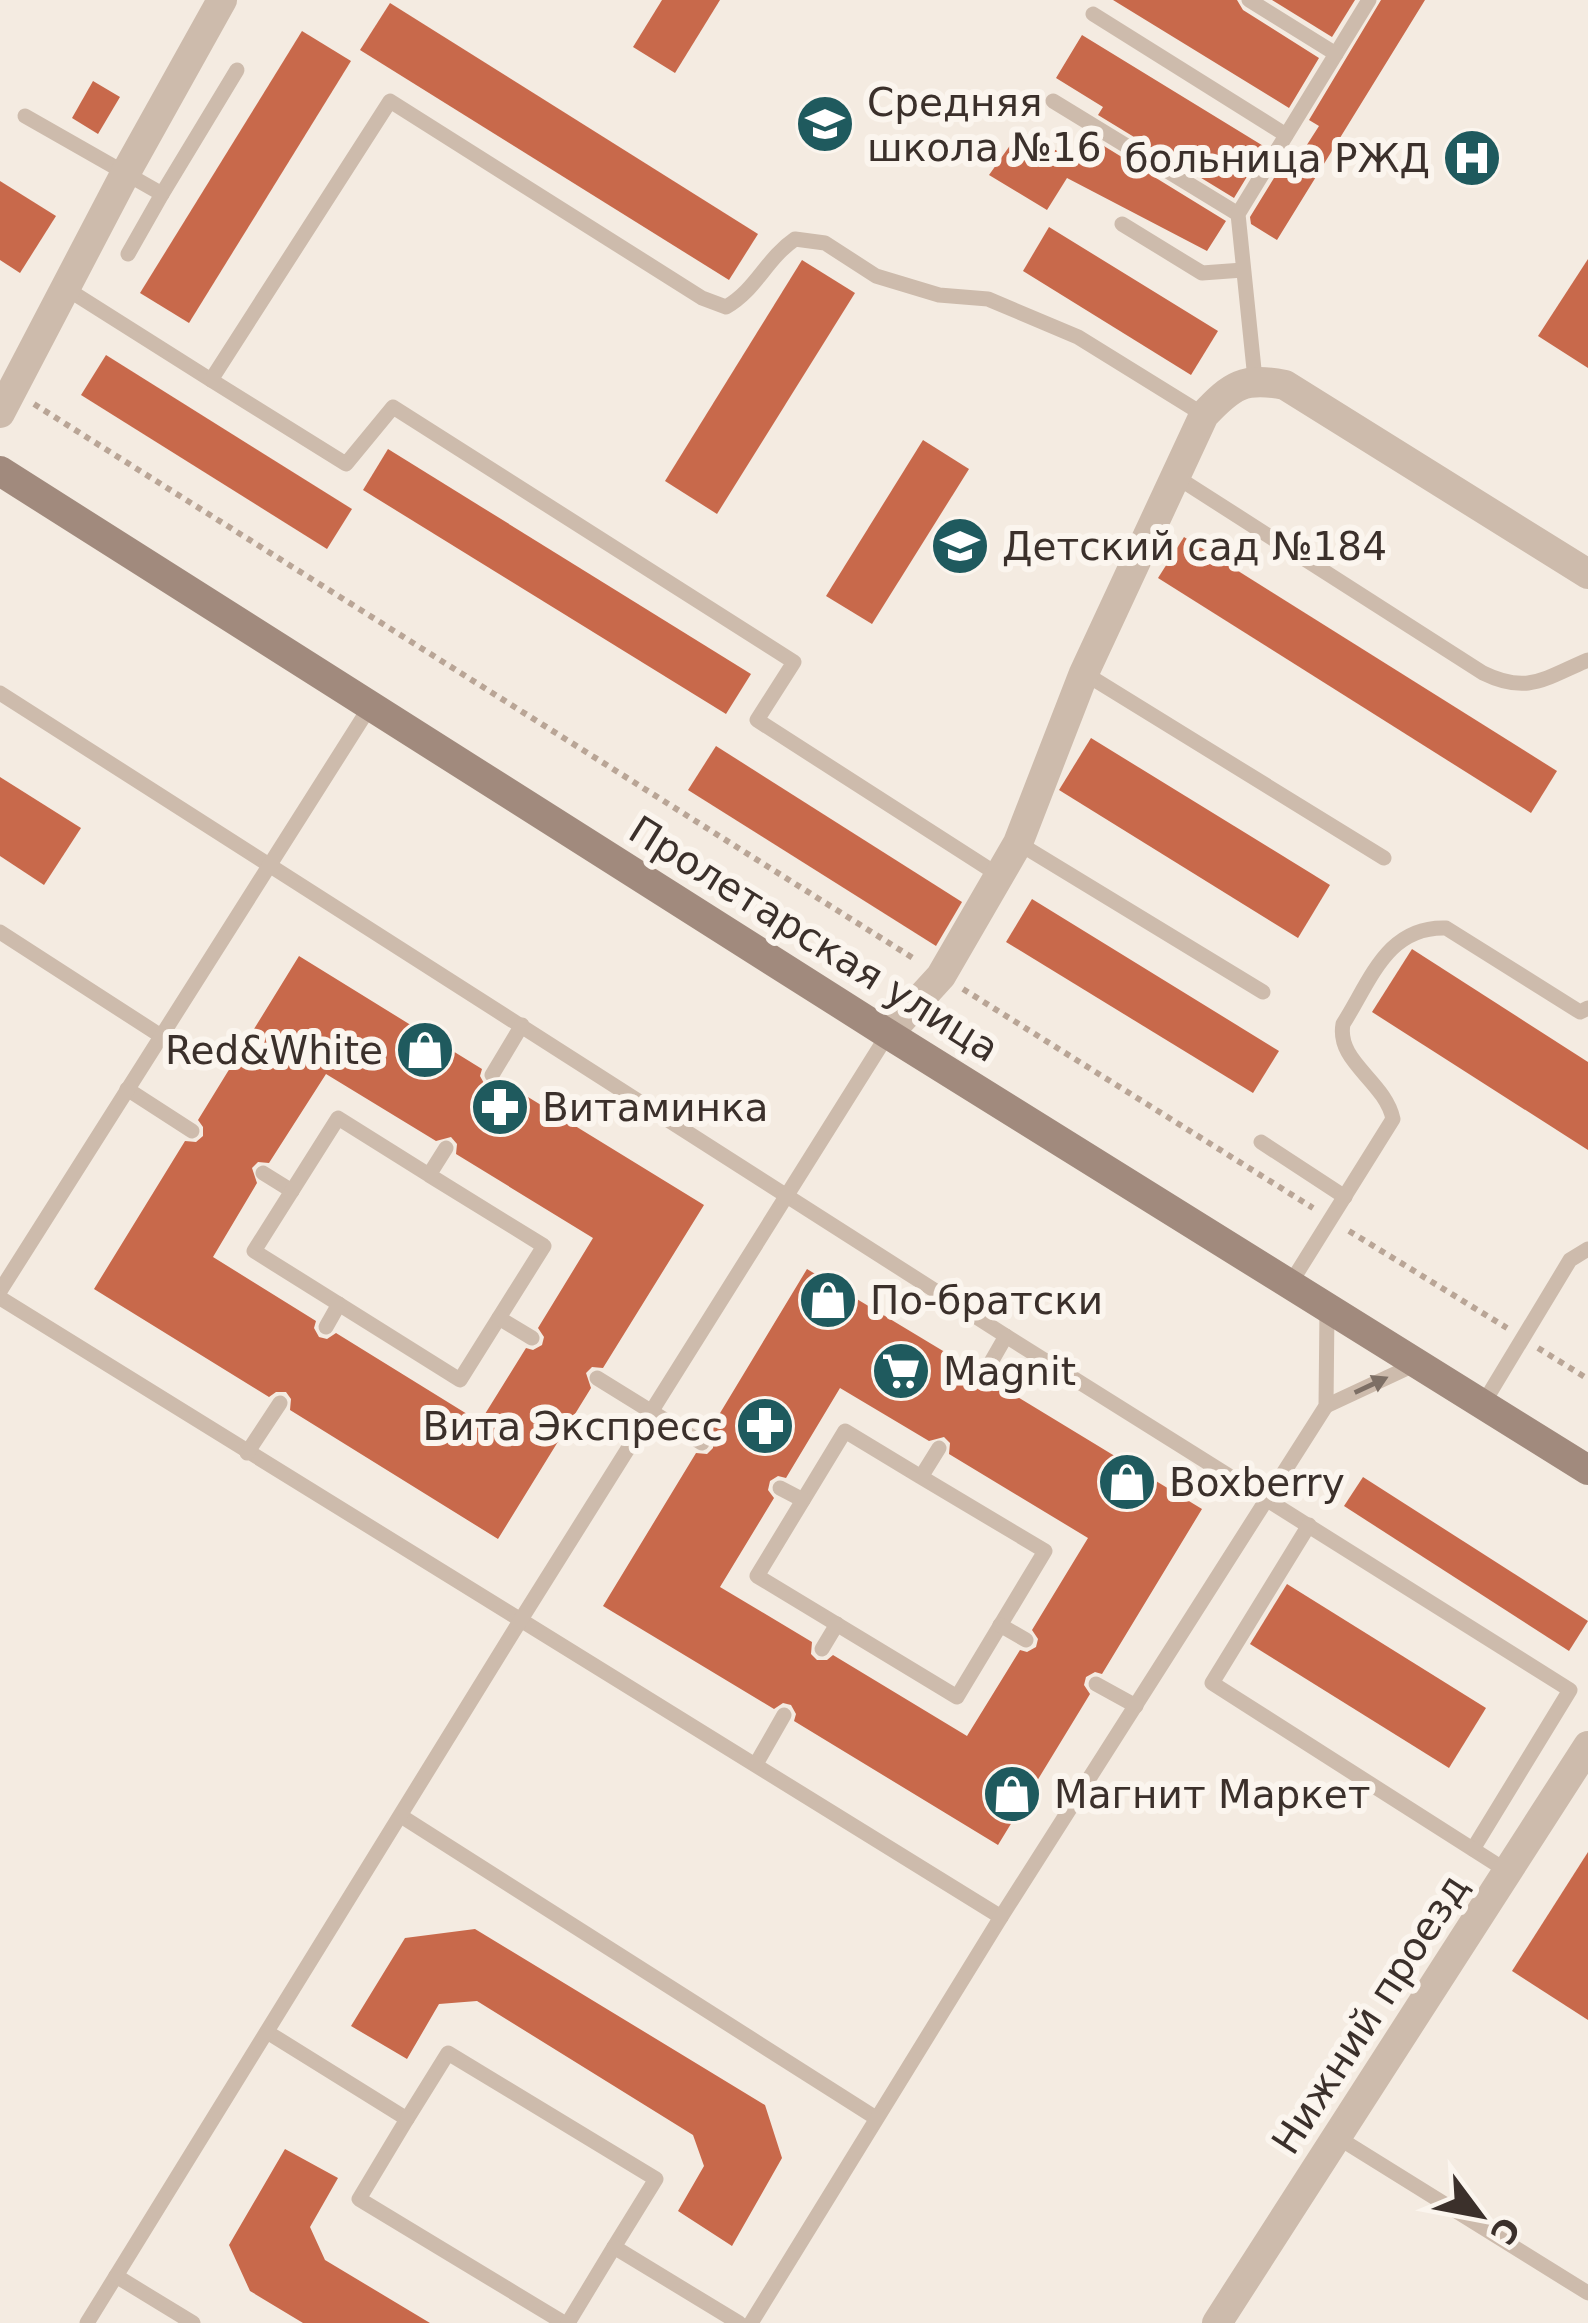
<svg xmlns="http://www.w3.org/2000/svg" width="1588" height="2323" viewBox="0 0 1588 2323" font-family="'DejaVu Sans',sans-serif">
<style>
.building{fill:#c8694b;fill-rule:evenodd}
.lines{fill:none;stroke-linecap:round;stroke-linejoin:round}
.path{stroke:#b9a596;stroke-width:6;stroke-dasharray:6 6;stroke-linecap:butt}
.service{stroke:#cdbbac;stroke-width:15}
.minor{stroke:#cdbbac;stroke-width:30}
.secondary{stroke:#a18a7d;stroke-width:30}
.oneway{fill:#7d6f65}
.labels{text-anchor:middle;dominant-baseline:central;stroke-width:12;stroke-linejoin:round;paint-order:stroke}
.poi-label{font-size:39px;fill:#3b302b;stroke:#fbf5ee;text-anchor:start}
.street-label{font-size:39px;fill:#3b302b;stroke:#fbf5ee}
</style>
<rect width="100%" height="100%" fill="#f4ebe1"/>
<g class="building">
<polygon points="662,0 720,0 675,73 633,47"/>
<polygon points="1113,0 1237,0 1243,10 1319,58 1289,108"/>
<polygon points="1272,0 1355,0 1332,37"/>
<polygon points="1381,0 1425,0 1277,240 1251,224 1250,217 1285,160 1294,165 1319,126 1309,120"/>
<polygon points="390,3 758,234 729,280 360,50"/>
<polygon points="302,31 351,61 189,323 140,293"/>
<polygon points="1082,35 1265,147 1234,198 1098,115 1103,107 1056,78"/>
<polygon points="93,81 120,97 98,134 72,118"/>
<polygon points="1021,130 1071,159 1086,135 1226,221 1207,251 1067,178 1047,210 989,175"/>
<polygon points="0,181 56,216 20,273 0,260"/>
<polygon points="1049,227 1218,331 1191,375 1023,271"/>
<polygon points="1588,259 1588,368 1538,336"/>
<polygon points="802,260 855,293 717,514 665,481"/>
<polygon points="106,355 352,509 327,549 81,395"/>
<polygon points="923,440 969,469 872,624 826,596"/>
<polygon points="388,449 751,674 726,714 363,490"/>
<polygon points="1184,537 1557,771 1531,813 1158,578"/>
<polygon points="1091,738 1330,885 1298,938 1059,790"/>
<polygon points="716,746 962,902 936,946 688,790"/>
<polygon points="0,777 81,828 44,885 0,856"/>
<polygon points="1032,899 1279,1051 1253,1093 1006,942"/>
<polygon points="1412,949 1588,1062 1588,1150 1372,1012"/>
<path d="M299,956L482,1069L480,1076L485,1085L493,1087L502,1081L704,1205L603,1368L592,1367L586,1373L591,1388L498,1539L290,1410L291,1399L286,1392H276L269,1397L94,1289L185,1141L196,1142L203,1136V1127L198,1120ZM326,1074L436,1141L451,1137L457,1144L456,1154L593,1238L538,1328L544,1337L542,1345L533,1350L526,1348L480,1422L336,1333L327,1339L319,1337L314,1328L316,1321L213,1257L257,1183L252,1168L258,1162L269,1163Z"/>
<path d="M807,1269L973,1369L971,1377L976,1386L984,1388L993,1382L1202,1509L1102,1674L1095,1672L1086,1677L1084,1685L1090,1694L998,1845L794,1721L796,1714L791,1705L783,1703L774,1709L603,1606L696,1453L707,1454L713,1448V1438L708,1433ZM840,1388L929,1441L944,1437L950,1443L949,1454L1088,1538L1032,1630L1038,1639L1036,1647L1027,1652L1020,1650L967,1736L833,1655L827,1660H817L811,1654L812,1642L720,1587L774,1498L768,1490L770,1481L778,1476L786,1478Z"/>
<polygon points="1363,1477 1588,1621 1569,1651 1344,1506"/>
<polygon points="1287,1584 1486,1708 1449,1768 1250,1644"/>
<polygon points="1588,1852 1588,2020 1512,1971"/>
<polygon points="475,1929 765,2105 782,2158 732,2246 678,2211 704,2166 693,2135 477,2001 439,2004 407,2059 351,2026 405,1938"/>
<polygon points="285,2149 338,2178 310,2227 325,2260 430,2323 303,2323 250,2291 229,2245"/>
</g>
<g class="lines">
<g class="path">
<polyline points="34,404 916,960"/>
<polyline points="963,989 1313,1208"/>
<polyline points="1349,1231 1507,1328"/>
<polyline points="1538,1348 1588,1379"/>
</g>
<g class="service">
<polyline points="1249,0 1336,54"/>
<polyline points="1093,14 1286,135"/>
<polyline points="1053,101 1238,214"/>
<polyline points="25,116 162,194 237,70"/>
<polyline points="1122,224 1202,273 1243,270"/>
<polyline points="128,254 162,194"/>
<polyline points="67,289 211,380"/>
<polyline points="1255,379 1238,214 1369,0"/>
<path d="M1175,476L1483,673C1528,695 1545,678 1588,660"/>
<polyline points="1084,673 1384,858"/>
<polyline points="0,693 1006,1336 1570,1690 1473,1849"/>
<polyline points="1018,843 1263,992"/>
<path d="M1000,876L757,720L794,662L393,407L346,464L211,380L390,101L702,298L726,307C756,290 766,259 795,239L825,243L876,276L939,295L988,299L1078,337L1204,415"/>
<polyline points="0,932 161,1036"/>
<polyline points="492,1075 522,1025"/>
<polyline points="127,1089 192,1131"/>
<polyline points="1261,1142 1345,1197"/>
<polyline points="263,1173 292,1191"/>
<polyline points="429,1175 338,1118 254,1251 460,1380 544,1246 429,1175 446,1148"/>
<path d="M1290,1284L1393,1119C1385,1081 1336,1062 1343,1024C1371,980 1387,926 1446,928L1580,1012L1588,1008"/>
<polyline points="0,1291 371,705"/>
<polyline points="0,1298 1001,1917"/>
<polyline points="499,1318 532,1338"/>
<polyline points="326,1327 339,1304"/>
<polyline points="983,1376 1006,1336"/>
<polyline points="597,1378 702,1443"/>
<polyline points="1483,1404 1570,1260 1588,1249"/>
<polyline points="1326,1406 1416,1364"/>
<polyline points="247,1453 280,1403"/>
<polyline points="921,1477 845,1431 757,1576 957,1697 1045,1551 921,1477 939,1448"/>
<polyline points="780,1488 803,1500"/>
<polyline points="1309,1525 1212,1683 1507,1871"/>
<polyline points="1000,1625 1026,1640"/>
<polyline points="822,1649 837,1624"/>
<polyline points="1096,1684 1136,1706"/>
<polyline points="756,1764 784,1715"/>
<polyline points="401,1816 876,2118"/>
<polyline points="267,2032 407,2119 359,2199 564,2323"/>
<polyline points="407,2119 448,2053 656,2179 614,2247"/>
<polyline points="1337,2137 1588,2293"/>
<polyline points="116,2276 193,2323"/>
<polyline points="87,2323 520,1621 888,1034"/>
<polyline points="568,2323 614,2247 739,2323"/>
<polyline points="751,2323 1001,1917 1326,1406 1327,1309"/>
</g>
<g class="minor">
<polyline points="0,413 125,174 222,0"/>
<path d="M888,1034L941,976L1018,843L1084,673L1204,415C1232,385 1244,377 1285,385L1588,574"/>
<polyline points="1217,2323 1588,1746"/>
</g>
<polyline class="secondary" points="0,471 888,1034 1588,1470"/>
</g>
<defs><path id="oneway-solid" d="M-6-.8H1V-3.2L6.5 0L1 3.2V.8H-6Z" transform="scale(3)"/></defs>
<use class="oneway" href="#oneway-solid" transform="translate(1371 1385) rotate(-25)"/>
<defs>
<g id="school-disc" transform="scale(3)"><circle r="9.5" fill="#1f5a5e" stroke="#fbf5ee"/><path d="M0-5L7-2L0 1L-7-2ZM-4 1L0 2.5L4 1V4Q0 6-4 4Z" fill="#fff"/></g>
<g id="hospital-disc" transform="scale(3)"><circle r="9.5" fill="#1f5a5e" stroke="#fbf5ee"/><path d="M-5-5h3v3.5h4V-5h3V5h-3V1.5h-4V5h-3Z" fill="#fff"/></g>
<g id="shop-disc" transform="scale(3)"><circle r="9.5" fill="#1f5a5e" stroke="#fbf5ee"/><path d="M-5-2.5h2.3a2.7 3.5 0 0 1 5.4 0H5L5.5 6h-11ZM-1.5-2.5h3a1.5 2.3 0 0 0-3 0Z" fill="#fff"/></g>
<g id="pharmacy-disc" transform="scale(3)"><circle r="9.5" fill="#1f5a5e" stroke="#fbf5ee"/><path d="M-2-6h4v4h4v4h-4v4h-4v-4h-4v-4h4Z" fill="#fff"/></g>
<g id="supermarket-disc" transform="scale(3)"><circle r="9.5" fill="#1f5a5e" stroke="#fbf5ee"/><path d="M-6-5.5h2.5l.6 2H6L4.5 2H-2.5L-4.4-4H-6ZM-1.5 3.2a1.3 1.3 0 1 0 .1 0ZM3 3.2a1.3 1.3 0 1 0 .1 0Z" fill="#fff"/></g>
</defs>
<g fill-rule="evenodd">
<use href="#school-disc" x="825" y="124"/>
<use href="#hospital-disc" x="1472" y="158"/>
<use href="#school-disc" x="960" y="546"/>
<use href="#shop-disc" x="425" y="1050"/>
<use href="#pharmacy-disc" x="500" y="1107"/>
<use href="#shop-disc" x="828" y="1300"/>
<use href="#supermarket-disc" x="901" y="1371"/>
<use href="#pharmacy-disc" x="765" y="1426"/>
<use href="#shop-disc" x="1127" y="1482"/>
<use href="#shop-disc" x="1012" y="1794"/>
</g>
<g class="labels">
<g class="poi-label">
<text x="867" y="102">Средняя<tspan x="867" dy="45">школа №16</tspan></text>
<text x="1430" y="158" text-anchor="end">больница РЖД</text>
<text x="1002" y="546">Детский сад №184</text>
<text x="383" y="1050" text-anchor="end">Red&amp;White</text>
<text x="542" y="1107">Витаминка</text>
<text x="870" y="1300">По-братски</text>
<text x="943" y="1371">Magnit</text>
<text x="723" y="1426" text-anchor="end">Вита Экспресс</text>
<text x="1169" y="1482">Boxberry</text>
<text x="1054" y="1794">Магнит Маркет</text>
</g>
<g class="street-label">
<text transform="translate(814 939) rotate(32)">Пролетарская улица</text>
<text transform="translate(1370 2014) rotate(-57)">Нижний проезд</text>
</g>
</g>
<g transform="translate(1480 2215) rotate(122)" stroke="#fbf5ee" stroke-width="9" paint-order="stroke">
<path d="M0-9L21 45L0 30L-21 45Z" fill="#3b302b"/>
<text y="-18" font-size="33" font-weight="bold" text-anchor="middle" fill="#3b302b">С</text>
</g>
</svg>
